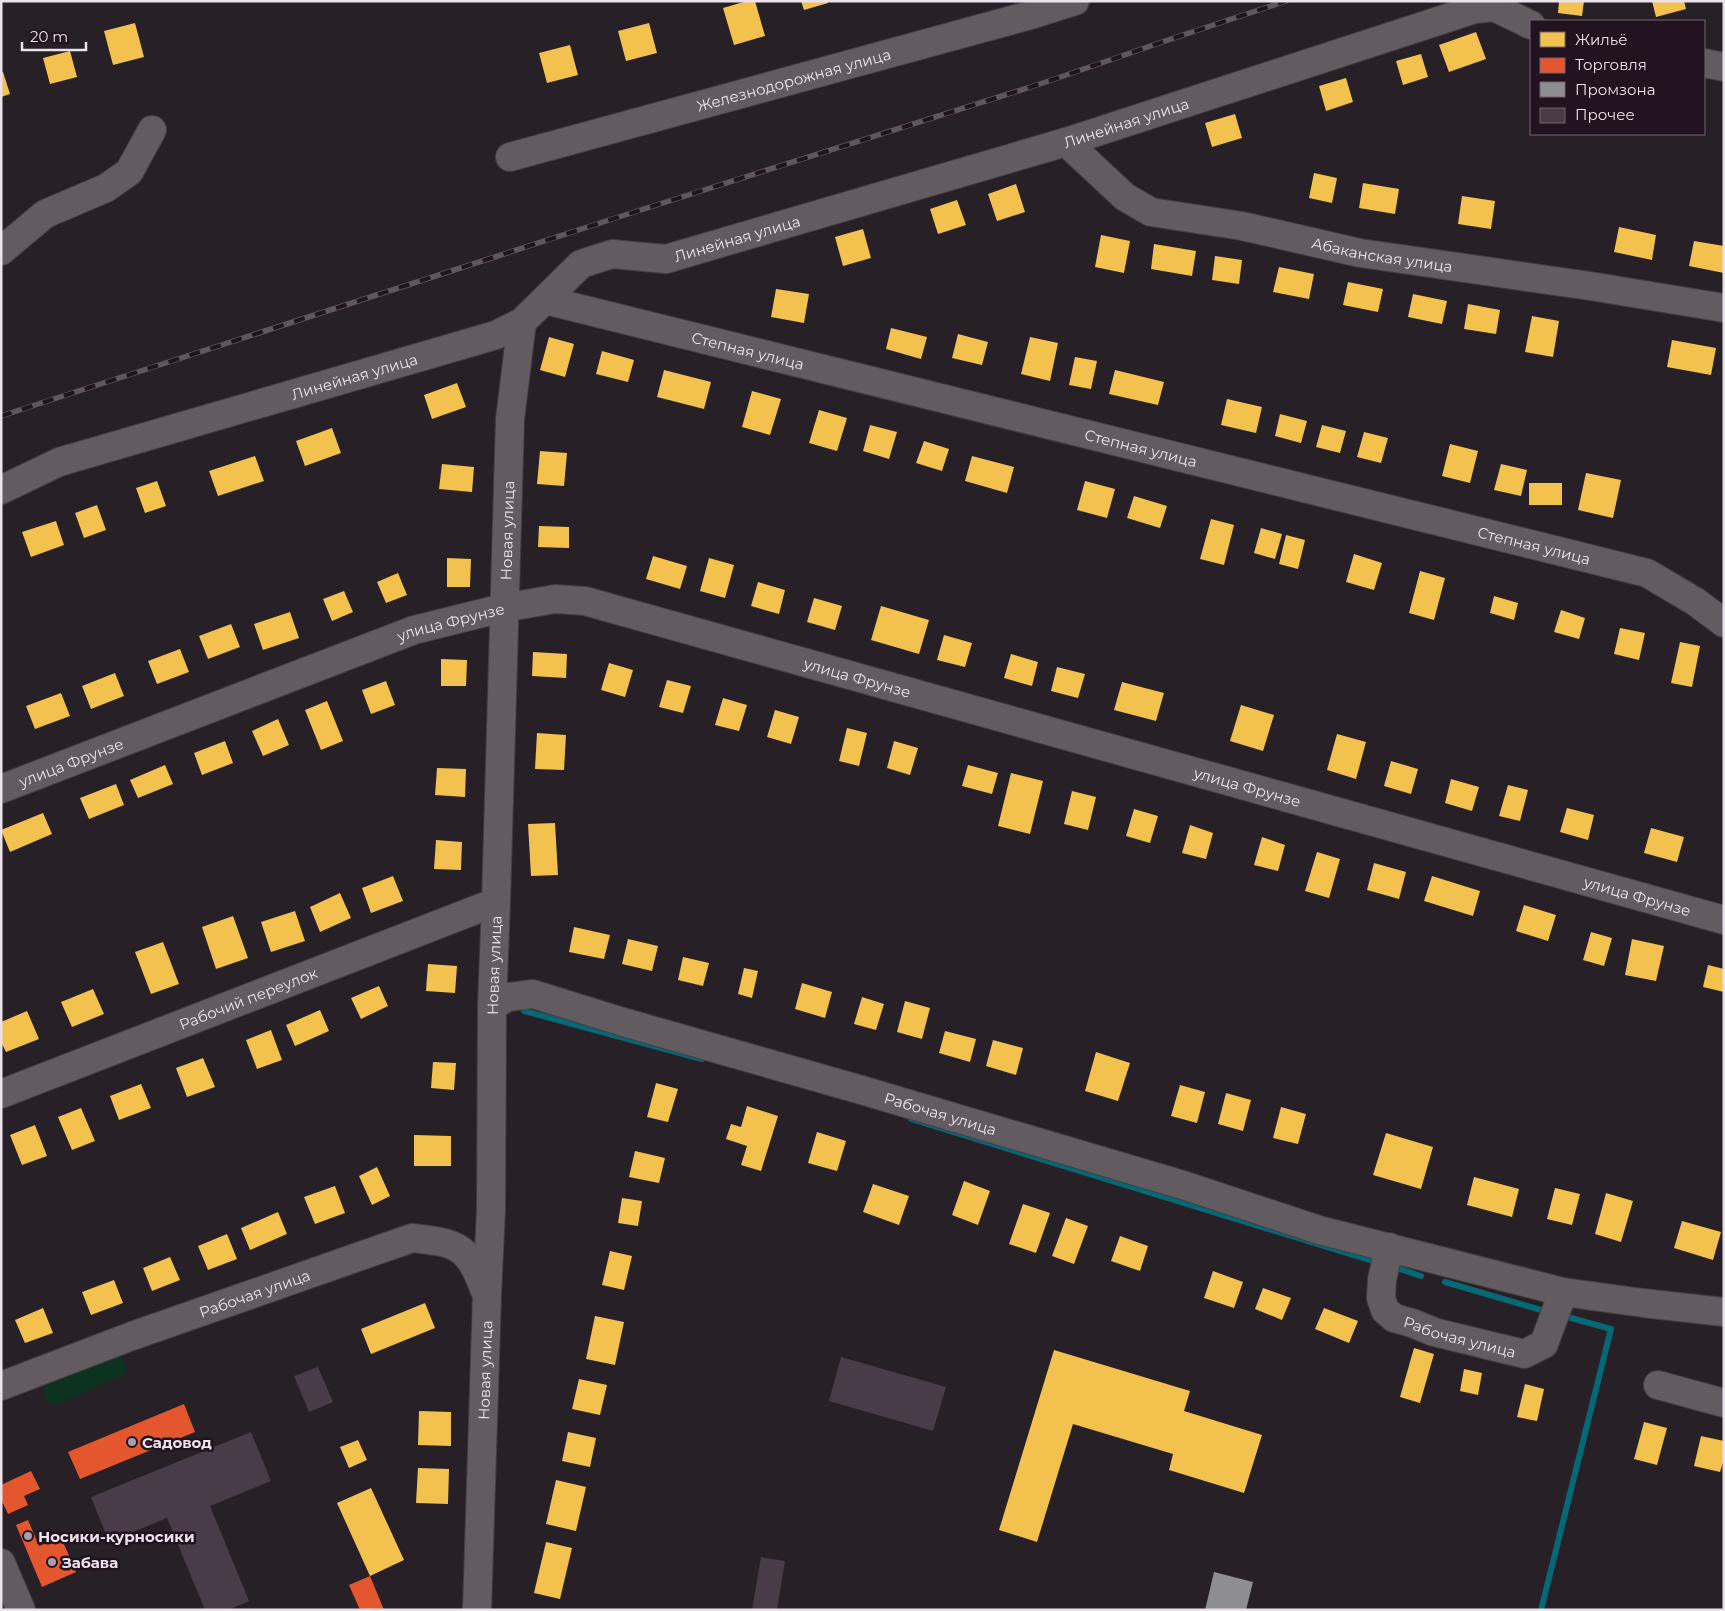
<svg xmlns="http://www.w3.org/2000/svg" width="1725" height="1611" viewBox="0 0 1725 1611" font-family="Montserrat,sans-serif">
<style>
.green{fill:#0b331f}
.homes{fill:#f2c14e}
.shops{fill:#e4572e}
.industry{fill:#8d8d92}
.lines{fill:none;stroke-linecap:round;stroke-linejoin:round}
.stream{stroke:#046875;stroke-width:6}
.building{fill:#473c47}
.minor-casing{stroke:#443d43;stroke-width:30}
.minor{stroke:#625c61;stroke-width:28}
.rail-casing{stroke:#5f575e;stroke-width:5.5}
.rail{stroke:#211320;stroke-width:4;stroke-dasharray:11;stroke-linecap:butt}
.poi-dot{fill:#a79ea6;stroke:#211320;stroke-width:2}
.labels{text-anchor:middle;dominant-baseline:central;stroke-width:5;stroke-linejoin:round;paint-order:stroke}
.street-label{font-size:15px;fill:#ece2eb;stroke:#211320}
.poi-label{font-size:15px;font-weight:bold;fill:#ece2eb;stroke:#211320;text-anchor:start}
</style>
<rect width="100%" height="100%" fill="#282027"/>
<polygon class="green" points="120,1355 128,1373 57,1404 48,1402 44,1394 46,1384 61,1375"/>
<g class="homes">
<polygon points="747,1 755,1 765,36 734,45 723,8"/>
<polygon points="801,1 828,1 828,3 804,10"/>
<polygon points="1559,1 1584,1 1582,16 1558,13"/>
<polygon points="1652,1 1684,1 1686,9 1656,17"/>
<polygon points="135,23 144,57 113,65 104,31"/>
<polygon points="649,23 657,53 626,61 618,31"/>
<polygon points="1476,32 1486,59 1449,72 1439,45"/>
<polygon points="570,45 578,75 547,83 539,53"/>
<polygon points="70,51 77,77 50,84 43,58"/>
<polygon points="1421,54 1428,77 1403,85 1396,61"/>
<polygon points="1,72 3,72 10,94 1,97"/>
<polygon points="1346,78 1353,102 1326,111 1319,86"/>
<polygon points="1235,114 1242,138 1212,147 1205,123"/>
<polygon points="1314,173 1337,178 1332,203 1309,198"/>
<polygon points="1363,183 1399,189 1395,214 1359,208"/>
<polygon points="1016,184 1025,212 997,221 988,194"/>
<polygon points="1462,196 1495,201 1491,229 1458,224"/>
<polygon points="957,200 966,225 938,234 930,209"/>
<polygon points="1619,227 1656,235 1652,260 1614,252"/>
<polygon points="863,229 871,258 843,266 835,237"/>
<polygon points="1101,235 1130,241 1124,273 1095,267"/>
<polygon points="1694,241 1724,246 1724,273 1689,266"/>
<polygon points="1154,244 1196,251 1192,276 1151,269"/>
<polygon points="1215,256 1242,260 1239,284 1212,280"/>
<polygon points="1279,267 1314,274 1309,299 1273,292"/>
<polygon points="1348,282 1383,289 1378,312 1343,305"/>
<polygon points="776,289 809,294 804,323 771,317"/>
<polygon points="1413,294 1447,301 1442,324 1408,317"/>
<polygon points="1468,304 1500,310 1496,334 1464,329"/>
<polygon points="1532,316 1559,321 1553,357 1525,352"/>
<polygon points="891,328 927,337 921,359 886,349"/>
<polygon points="958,334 988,342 982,365 952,358"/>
<polygon points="549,337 574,344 565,377 540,370"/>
<polygon points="1030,337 1058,343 1050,381 1021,374"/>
<polygon points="1672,340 1716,348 1711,375 1667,367"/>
<polygon points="602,351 634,360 628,382 596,374"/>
<polygon points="1075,357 1097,361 1091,389 1069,385"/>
<polygon points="664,370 711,382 704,409 657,397"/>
<polygon points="1115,370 1164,382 1158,405 1109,394"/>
<polygon points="457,383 466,407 432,419 424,395"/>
<polygon points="752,391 781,399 770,435 742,427"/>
<polygon points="1227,399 1262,407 1256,433 1221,425"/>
<polygon points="819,410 847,418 837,451 809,443"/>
<polygon points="1280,414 1307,421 1301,443 1275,436"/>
<polygon points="870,425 897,432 889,459 863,451"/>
<polygon points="1322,425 1346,431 1340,453 1316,447"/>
<polygon points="332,428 341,453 305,466 296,441"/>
<polygon points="1364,432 1388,438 1381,463 1357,457"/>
<polygon points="924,441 949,449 942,471 916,463"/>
<polygon points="1450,444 1478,451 1470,483 1442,476"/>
<polygon points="540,451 567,453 564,486 537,484"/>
<polygon points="255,456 264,481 218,496 209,471"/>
<polygon points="972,456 1014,467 1007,493 965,481"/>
<polygon points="442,464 474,467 472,492 439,489"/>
<polygon points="1501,464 1527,470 1521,496 1494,490"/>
<polygon points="1586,473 1621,480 1613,518 1578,510"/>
<polygon points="157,481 166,506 145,513 136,488"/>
<polygon points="1085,481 1115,489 1107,518 1077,510"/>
<rect x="1529" y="483" width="33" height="22"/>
<polygon points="1134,496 1167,506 1160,528 1127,518"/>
<polygon points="97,505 106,530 84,538 75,513"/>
<polygon points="1211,519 1234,525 1224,565 1200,559"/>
<polygon points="56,521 64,545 31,557 22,532"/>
<polygon points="539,526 569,527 569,548 538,547"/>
<polygon points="1261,528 1282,534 1275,559 1254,553"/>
<polygon points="1286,535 1305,540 1298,569 1279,564"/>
<polygon points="1354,554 1382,563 1374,590 1346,582"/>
<polygon points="653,556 687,566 680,589 646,579"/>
<polygon points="447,558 471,559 470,587 447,587"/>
<polygon points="709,558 734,565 725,598 700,591"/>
<polygon points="1420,571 1445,578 1434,620 1409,613"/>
<polygon points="398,573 407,595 386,603 377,582"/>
<polygon points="758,582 785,590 779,614 751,606"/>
<polygon points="344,591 353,612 332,621 323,599"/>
<polygon points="1494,596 1518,603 1514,620 1490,613"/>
<polygon points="814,598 842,606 835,630 807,622"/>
<polygon points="881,606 929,620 919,654 871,640"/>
<polygon points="1561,610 1585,618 1579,639 1554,632"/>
<polygon points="290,612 299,638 263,650 254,624"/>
<polygon points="231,624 240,647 208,659 199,636"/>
<polygon points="1620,628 1645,633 1639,660 1614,654"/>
<polygon points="944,635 972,643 965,667 937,660"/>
<polygon points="1680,642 1700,646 1692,687 1671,683"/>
<polygon points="180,649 189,672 157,684 148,661"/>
<polygon points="533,652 567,654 566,678 532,676"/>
<polygon points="1011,654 1038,662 1032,686 1004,678"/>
<polygon points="441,659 467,660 466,686 441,686"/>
<polygon points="609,663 633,670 625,697 601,690"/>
<polygon points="1057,667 1085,674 1078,698 1051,691"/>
<polygon points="115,673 124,696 91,709 82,686"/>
<polygon points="667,680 691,686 683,713 659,707"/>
<polygon points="386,681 395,705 371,714 362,690"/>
<polygon points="1122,682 1164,693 1156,721 1114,710"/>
<polygon points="61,693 70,716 35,729 26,706"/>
<polygon points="723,698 747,705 739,731 715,725"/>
<polygon points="327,701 343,741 321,750 305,710"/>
<polygon points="1241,705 1274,715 1263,751 1230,741"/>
<polygon points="775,710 799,717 791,744 767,737"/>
<polygon points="278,719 289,745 263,756 252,731"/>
<polygon points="847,728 867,733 859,766 839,761"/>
<polygon points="537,733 566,735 564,770 535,769"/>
<polygon points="1337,734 1366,742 1356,779 1327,770"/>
<polygon points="225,741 233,763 202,775 194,753"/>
<polygon points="894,741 918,748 910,775 887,768"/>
<polygon points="1391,761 1418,769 1411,794 1384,786"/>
<polygon points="165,765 173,784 138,798 130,780"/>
<polygon points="968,765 998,773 992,794 962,786"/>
<polygon points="437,768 466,769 465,797 435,795"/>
<polygon points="1011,773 1043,781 1030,834 998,826"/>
<polygon points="1451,779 1479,787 1472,811 1445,803"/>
<polygon points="116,784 124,805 89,819 80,798"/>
<polygon points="1508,785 1528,790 1520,821 1499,816"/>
<polygon points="1072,791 1096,797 1088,830 1064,824"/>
<polygon points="1567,808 1594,815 1588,840 1560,832"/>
<polygon points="1134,809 1158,816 1150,843 1126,836"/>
<polygon points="43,813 52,834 10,852 1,830"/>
<polygon points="555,823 558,875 531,876 528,824"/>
<polygon points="1190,825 1213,833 1206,859 1182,853"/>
<polygon points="1651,828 1684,837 1677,862 1644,853"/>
<polygon points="1262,837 1285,845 1278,871 1254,865"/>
<polygon points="436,840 462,842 461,870 434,869"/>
<polygon points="1317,852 1340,859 1329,898 1305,891"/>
<polygon points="1374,863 1406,872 1399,899 1367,890"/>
<polygon points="393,876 403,901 371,913 362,888"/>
<polygon points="1432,876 1480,891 1473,916 1424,901"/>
<polygon points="340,893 351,918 320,932 310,907"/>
<polygon points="1524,905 1556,915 1548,941 1516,931"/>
<polygon points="295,911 305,941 271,952 261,922"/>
<polygon points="233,916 248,958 216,969 202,927"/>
<polygon points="574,927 610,935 604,959 569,952"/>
<polygon points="1591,932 1612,938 1604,966 1583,960"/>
<polygon points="628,939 658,946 652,971 622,964"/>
<polygon points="1632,939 1664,946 1656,981 1625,975"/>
<polygon points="163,942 179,984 151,994 135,952"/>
<polygon points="683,957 709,963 703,986 678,980"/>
<polygon points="428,964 457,966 455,993 426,991"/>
<polygon points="1708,965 1724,969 1724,992 1703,987"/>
<polygon points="744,968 758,971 752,998 738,994"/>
<polygon points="802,983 832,992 825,1018 795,1009"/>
<polygon points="379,986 388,1006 361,1019 351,998"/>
<polygon points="93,989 104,1014 72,1027 61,1002"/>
<polygon points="862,997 884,1004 876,1030 854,1024"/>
<polygon points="905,1001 930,1008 922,1039 897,1032"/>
<polygon points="320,1010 329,1031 295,1046 286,1025"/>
<polygon points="27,1011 39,1039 6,1052 1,1042 1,1022"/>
<polygon points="271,1030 282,1060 257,1069 246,1040"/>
<polygon points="945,1031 976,1039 970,1062 939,1053"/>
<polygon points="993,1040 1023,1048 1016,1075 986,1066"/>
<polygon points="1096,1052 1130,1063 1118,1101 1085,1091"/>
<polygon points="203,1058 215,1087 187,1097 176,1068"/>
<polygon points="433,1062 456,1063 454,1090 431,1088"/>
<polygon points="656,1083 678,1089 668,1122 647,1117"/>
<polygon points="141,1084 151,1108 119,1120 110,1096"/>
<polygon points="1180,1085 1205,1092 1197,1123 1171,1116"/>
<polygon points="1226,1093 1251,1100 1243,1131 1218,1124"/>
<polygon points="747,1106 778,1116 761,1171 741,1165 747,1146 726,1139 731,1124 741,1127"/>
<polygon points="1281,1107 1306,1114 1298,1144 1273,1138"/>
<polygon points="81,1108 95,1141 72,1150 58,1117"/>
<polygon points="35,1125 47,1156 22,1165 10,1135"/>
<polygon points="817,1132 846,1141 837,1171 808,1163"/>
<polygon points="1386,1133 1433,1147 1421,1189 1373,1175"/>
<polygon points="414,1135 451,1136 451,1166 414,1166"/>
<polygon points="635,1151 665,1158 659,1183 629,1177"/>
<polygon points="377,1167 390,1196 372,1205 359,1176"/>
<polygon points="1474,1177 1519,1189 1512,1217 1467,1205"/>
<polygon points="964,1181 990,1191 978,1225 952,1215"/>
<polygon points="873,1184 909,1196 899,1225 863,1212"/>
<polygon points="335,1186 345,1213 315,1224 304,1197"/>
<polygon points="1555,1188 1580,1194 1572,1225 1547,1219"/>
<polygon points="1606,1193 1633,1201 1621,1242 1595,1234"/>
<polygon points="622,1198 642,1201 638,1226 618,1223"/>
<polygon points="1023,1204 1050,1213 1036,1253 1009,1244"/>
<polygon points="278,1212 287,1234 250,1250 241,1228"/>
<polygon points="1066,1218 1088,1226 1074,1264 1052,1256"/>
<polygon points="1682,1221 1721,1232 1713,1260 1674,1248"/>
<polygon points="227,1234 237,1259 208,1270 198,1246"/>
<polygon points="1120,1236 1148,1246 1140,1271 1111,1261"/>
<polygon points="610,1251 632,1256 624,1290 602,1285"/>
<polygon points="170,1257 180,1280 152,1291 143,1268"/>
<polygon points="1213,1271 1243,1282 1234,1308 1204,1298"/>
<polygon points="114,1280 123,1303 91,1315 82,1292"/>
<polygon points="1263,1288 1291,1298 1282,1320 1255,1309"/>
<polygon points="425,1303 435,1328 371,1354 361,1329"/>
<polygon points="43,1308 53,1333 25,1343 15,1320"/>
<polygon points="1324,1308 1358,1321 1349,1343 1315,1329"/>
<polygon points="595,1316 624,1322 615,1365 586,1359"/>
<polygon points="1414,1348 1434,1354 1420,1403 1400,1397"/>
<polygon points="1054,1350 1190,1391 1184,1411 1262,1435 1244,1493 1169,1470 1173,1454 1073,1424 1037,1542 999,1530"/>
<polygon points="1464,1369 1482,1373 1478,1395 1460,1391"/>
<polygon points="579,1379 607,1385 600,1415 572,1409"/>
<polygon points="1525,1384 1544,1389 1537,1421 1517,1417"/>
<polygon points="419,1411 451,1412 451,1446 418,1445"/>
<polygon points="1644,1422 1667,1428 1657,1465 1634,1459"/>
<polygon points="568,1432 596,1438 590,1467 562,1461"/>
<polygon points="1701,1436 1724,1441 1724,1459 1720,1472 1694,1466"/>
<polygon points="358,1440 367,1460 349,1468 340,1447"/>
<polygon points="418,1468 449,1469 448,1504 416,1503"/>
<polygon points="556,1480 586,1487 576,1531 546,1524"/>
<polygon points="371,1488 404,1560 370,1576 337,1503"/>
<polygon points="546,1542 572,1548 560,1599 534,1593"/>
</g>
<g class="shops">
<polygon points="184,1404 195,1432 80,1479 68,1452"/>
<polygon points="31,1471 40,1489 24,1496 28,1505 8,1514 1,1499 1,1485"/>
<polygon points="28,1520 39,1546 61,1537 76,1572 42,1587 16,1525"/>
<polygon points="370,1576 384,1610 360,1610 349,1585"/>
</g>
<polygon class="industry" points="1214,1572 1253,1582 1246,1610 1205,1610"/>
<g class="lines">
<g class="stream">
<polyline points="524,1011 702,1059"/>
<polyline points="911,1119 1379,1263"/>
<polyline points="1391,1266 1421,1276"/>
<polyline points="1445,1282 1548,1312"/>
<polyline points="1541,1610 1611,1329 1560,1315"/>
</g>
</g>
<g class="building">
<polygon points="841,1357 946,1387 933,1431 829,1401"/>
<polygon points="318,1367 333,1402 309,1412 294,1376"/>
<polygon points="251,1432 271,1481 210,1506 249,1601 228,1610 205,1610 167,1518 109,1542 91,1497"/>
<polygon points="761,1557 785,1561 777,1610 752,1610"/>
</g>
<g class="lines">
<g class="minor-casing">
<g id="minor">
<polyline points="1494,7 1531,25"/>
<polyline points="1704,63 1724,67"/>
<path id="s1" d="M1066,142L1125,197L1151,212L1242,226L1360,253L1590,286L1724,308"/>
<path id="s2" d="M510,157L1034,14L1075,1"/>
<polyline points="1,251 45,214 106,188 129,172 152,130"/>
<path id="s3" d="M545,300L1647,573L1696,602L1724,623"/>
<path id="s4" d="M1,490L59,462L496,335L522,322L581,264L612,254L666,259L1066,142L1475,9L1494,7L1495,1"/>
<path id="s5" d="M1,789L414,630L503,608L555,599L585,601L1724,920"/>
<path id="s6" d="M492,1006L508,997L533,994L623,1022L865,1091L1186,1186L1319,1230L1563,1292L1643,1303L1724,1312"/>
<path id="s7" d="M1,1094L496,902"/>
<path id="s8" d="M1389,1247L1382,1280L1381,1298L1385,1310L1394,1318L1412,1323L1434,1332L1524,1354L1544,1344L1563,1292"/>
<polyline points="1658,1385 1724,1403"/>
<path id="s9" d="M1,1386L132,1336L412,1238C458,1243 468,1245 485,1291"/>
<polyline points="1,1563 21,1610"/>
<path id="s10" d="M477,1610L487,1295L491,1210L492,1006L496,902L510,419L522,322"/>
</g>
</g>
<use href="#minor" class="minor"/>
<g class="rail-casing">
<polyline id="rail" points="1,416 628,214 1040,84 1174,38 1286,1"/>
</g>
<use href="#rail" class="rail"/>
</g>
<g class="poi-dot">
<circle cx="132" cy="1442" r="5"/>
<circle cx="28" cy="1536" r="5"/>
<circle cx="52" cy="1562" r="5"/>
</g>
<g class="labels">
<g class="street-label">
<text stroke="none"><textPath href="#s2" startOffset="294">Железнодорожная улица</textPath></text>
<text stroke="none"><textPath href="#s4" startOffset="1198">Линейная улица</textPath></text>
<text stroke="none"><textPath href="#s4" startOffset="792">Линейная улица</textPath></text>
<text stroke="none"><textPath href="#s1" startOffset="346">Абаканская улица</textPath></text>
<text stroke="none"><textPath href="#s3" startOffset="209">Степная улица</textPath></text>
<text stroke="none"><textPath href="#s4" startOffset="372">Линейная улица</textPath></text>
<text stroke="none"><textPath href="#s3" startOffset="614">Степная улица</textPath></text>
<text stroke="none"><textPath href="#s10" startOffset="1080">Новая улица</textPath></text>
<text stroke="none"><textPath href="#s3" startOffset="1019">Степная улица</textPath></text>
<text stroke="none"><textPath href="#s5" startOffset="480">улица Фрунзе</textPath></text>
<text stroke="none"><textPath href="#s5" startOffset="900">улица Фрунзе</textPath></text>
<text stroke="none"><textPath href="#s5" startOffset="75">улица Фрунзе</textPath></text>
<text stroke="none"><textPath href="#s5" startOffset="1305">улица Фрунзе</textPath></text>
<text stroke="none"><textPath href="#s5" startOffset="1710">улица Фрунзе</textPath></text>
<text stroke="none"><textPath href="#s10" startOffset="645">Новая улица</textPath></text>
<text stroke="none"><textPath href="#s7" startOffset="265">Рабочий переулок</textPath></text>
<text stroke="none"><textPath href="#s6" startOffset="468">Рабочая улица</textPath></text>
<text stroke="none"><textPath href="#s9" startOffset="270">Рабочая улица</textPath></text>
<text stroke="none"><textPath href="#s8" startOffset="145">Рабочая улица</textPath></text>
<text stroke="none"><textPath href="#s10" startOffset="240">Новая улица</textPath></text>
</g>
<g class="poi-label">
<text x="142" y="1442">Садовод</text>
<text x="38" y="1536">Носики-курносики</text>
<text x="62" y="1562">Забава</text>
</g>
</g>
<rect width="1725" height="1611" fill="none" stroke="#ece2eb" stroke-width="5"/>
<rect x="1530" y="20" width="175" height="115" fill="#211320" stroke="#726671"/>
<rect x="1540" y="32" width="25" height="15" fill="#f2c14e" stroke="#726671"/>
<text x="1575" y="45" font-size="15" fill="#ece2eb">Жильё</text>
<rect x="1540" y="58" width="25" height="15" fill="#e4572e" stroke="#726671"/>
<text x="1575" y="70" font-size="15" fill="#ece2eb">Торговля</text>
<rect x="1540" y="82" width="25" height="15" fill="#8d8d92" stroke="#726671"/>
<text x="1575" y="95" font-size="15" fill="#ece2eb">Промзона</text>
<rect x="1540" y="108" width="25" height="15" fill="#473c47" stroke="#726671"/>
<text x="1575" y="120" font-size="15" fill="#ece2eb">Прочее</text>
<path d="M22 42v8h64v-8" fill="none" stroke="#ece2eb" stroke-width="2.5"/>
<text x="30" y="42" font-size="15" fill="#ece2eb" stroke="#211320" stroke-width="4" paint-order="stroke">20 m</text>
</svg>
